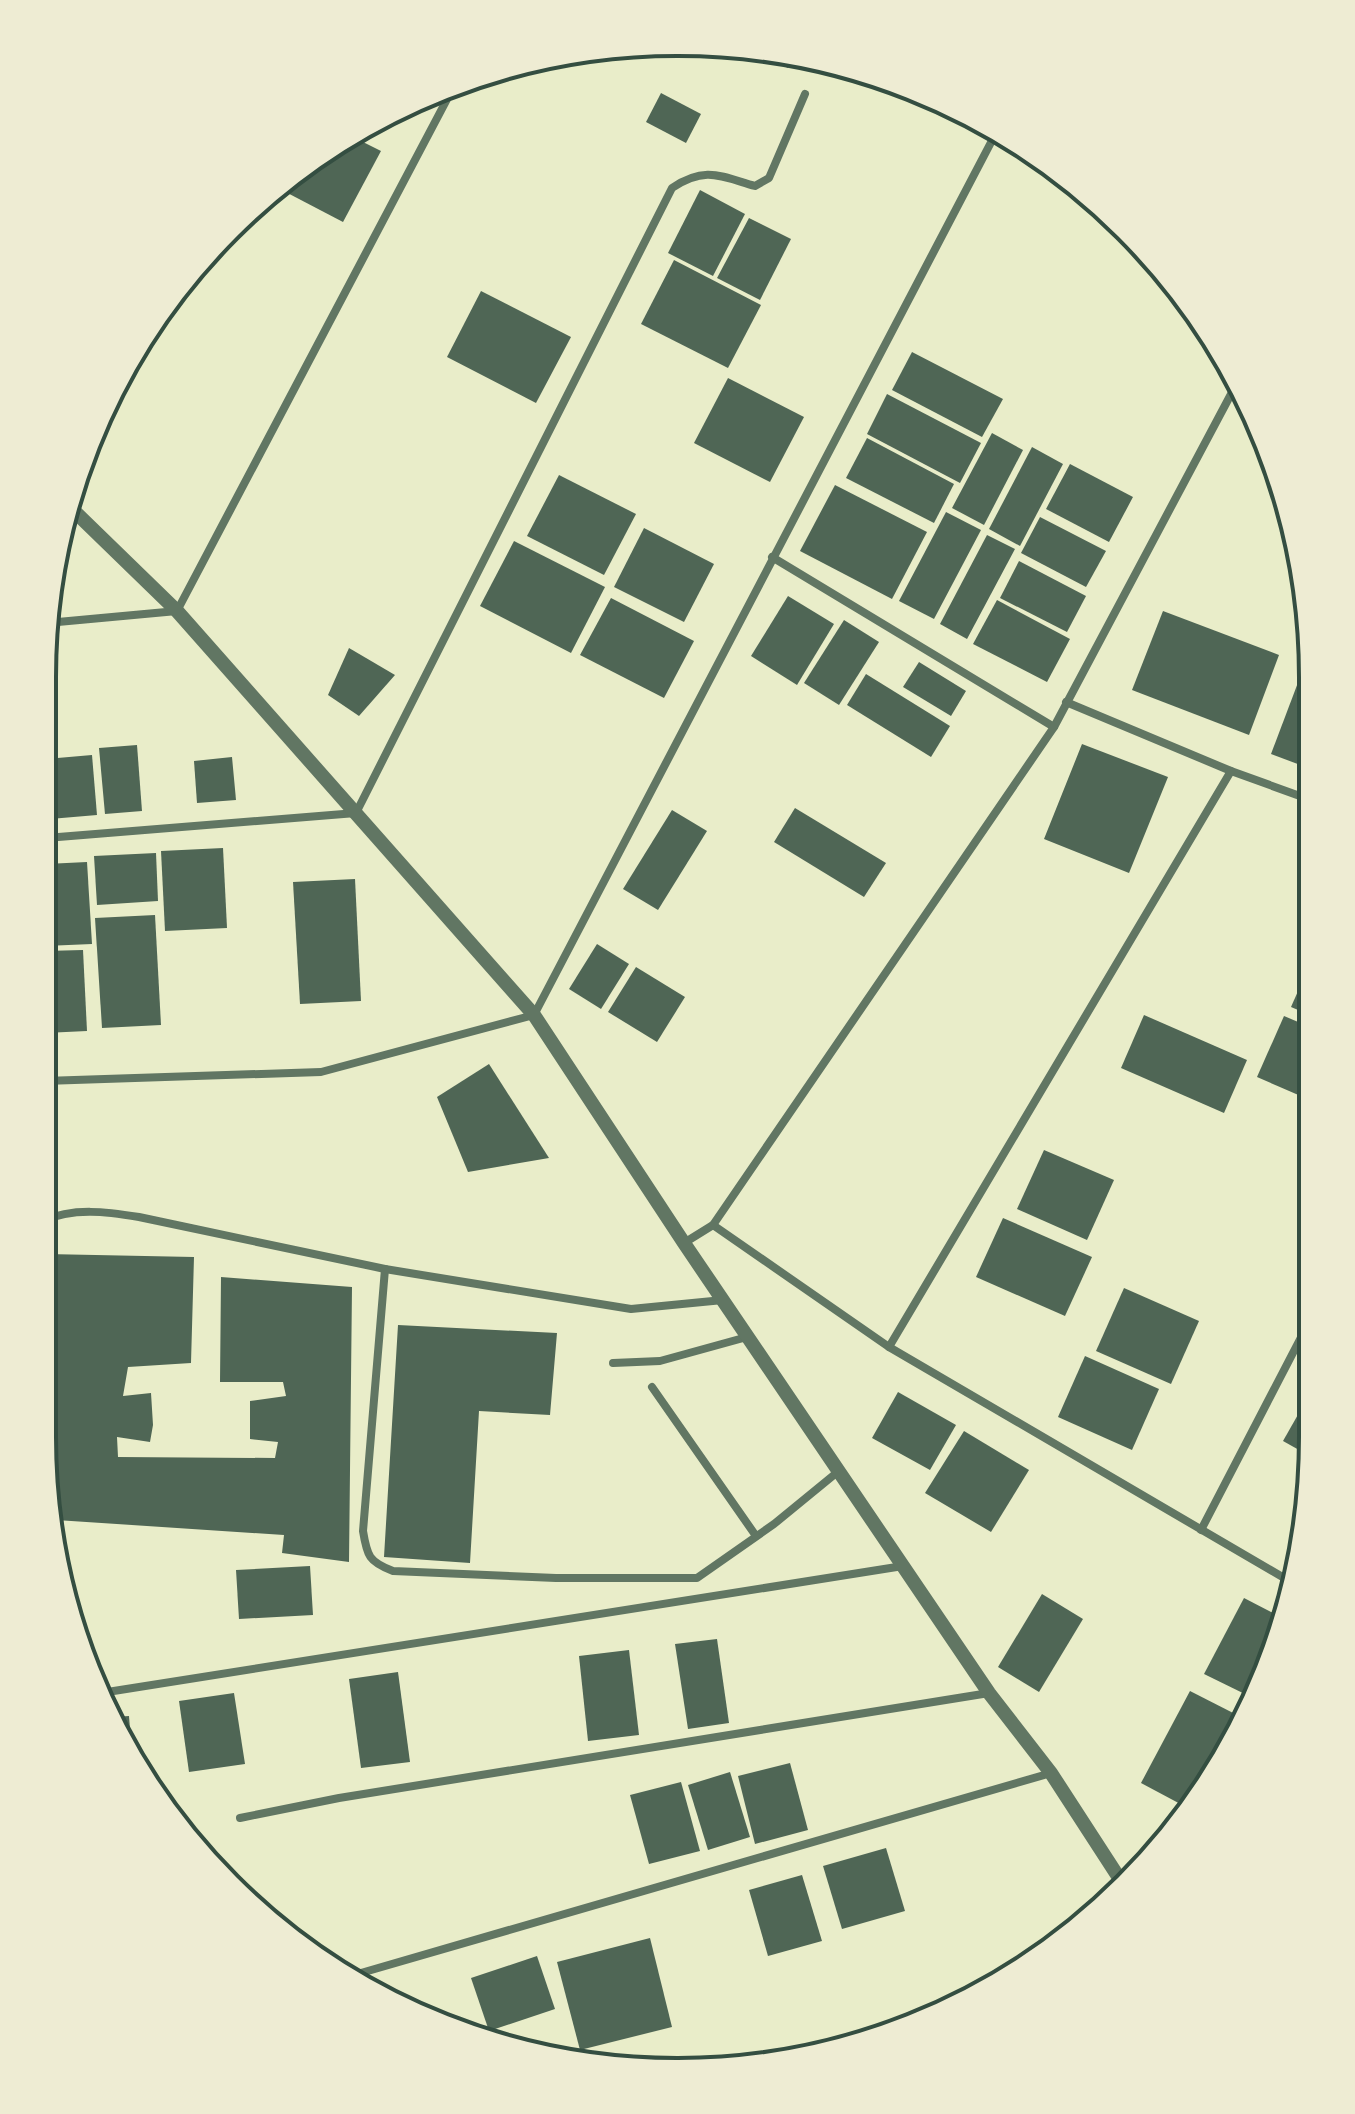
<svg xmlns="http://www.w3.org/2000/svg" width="1355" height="2114" viewBox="0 0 1355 2114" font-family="'Public Sans',sans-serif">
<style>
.building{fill:#4f6655}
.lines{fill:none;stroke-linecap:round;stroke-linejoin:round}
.minor{stroke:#617663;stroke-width:8}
.tertiary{stroke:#617663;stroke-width:14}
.rim{fill:none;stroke:#344e41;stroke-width:4}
</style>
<rect width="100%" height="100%" fill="#e9edc9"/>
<g class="building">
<polygon points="747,47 760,47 794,55 788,68"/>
<polygon points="661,93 701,114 686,143 646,122"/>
<polygon points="351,136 381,151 343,222 276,187 290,174"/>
<polygon points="700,190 745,214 713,276 668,253"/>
<polygon points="749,218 791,239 760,300 717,278"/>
<polygon points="674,260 761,305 728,368 641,324"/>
<polygon points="481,291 571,337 536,403 447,357"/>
<polygon points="912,352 1003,399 982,437 892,390"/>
<polygon points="728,378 804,417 770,482 694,443"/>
<polygon points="887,394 981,443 960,483 867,434"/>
<polygon points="992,433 1023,450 984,525 952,508"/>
<polygon points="867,438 954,484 934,523 846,478"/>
<polygon points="1032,447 1063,464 1020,546 989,529"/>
<polygon points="1070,464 1133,497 1109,542 1046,509"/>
<polygon points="559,475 636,514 604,575 527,536"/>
<polygon points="835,485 927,532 892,599 800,551"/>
<polygon points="946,512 981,530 934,619 899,601"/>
<polygon points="1040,517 1106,551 1086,587 1021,553"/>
<polygon points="644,528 714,564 684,622 614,587"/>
<polygon points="987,535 1015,549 967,639 940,624"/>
<polygon points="514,541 605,587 571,653 480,606"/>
<polygon points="1019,561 1086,596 1067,632 1000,598"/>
<polygon points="788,596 834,624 797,685 751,656"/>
<polygon points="611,598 694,641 664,698 580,655"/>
<polygon points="997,600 1070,639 1047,682 973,644"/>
<polygon points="1163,611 1279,655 1249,735 1132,690"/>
<polygon points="844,620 879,642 839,705 804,683"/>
<polygon points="349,648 395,675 359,716 328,695"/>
<polygon points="919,662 966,691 951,716 903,687"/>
<polygon points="1302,672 1311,676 1311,769 1271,754"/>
<polygon points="866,674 950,726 931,757 847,705"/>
<polygon points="1082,744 1168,777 1129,873 1044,839"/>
<polygon points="137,745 142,811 105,814 99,748"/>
<polygon points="92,755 97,815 50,819 46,759"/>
<polygon points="232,757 236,800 197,803 194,761"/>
<polygon points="795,808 886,863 864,897 774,842"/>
<polygon points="672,810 707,831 658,910 623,889"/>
<polygon points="223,848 227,928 165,931 161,851"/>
<polygon points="156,853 158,901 97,905 94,856"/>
<polygon points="87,862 92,944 45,946 46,864"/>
<polygon points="355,879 361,1001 300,1004 293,882"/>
<polygon points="155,915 161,1025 102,1028 95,918"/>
<polygon points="597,944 629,964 601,1009 569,989"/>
<polygon points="83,950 87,1031 45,1033 45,951"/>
<polygon points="1310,964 1310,1015 1291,1007"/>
<polygon points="636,967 685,997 657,1042 608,1012"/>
<polygon points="1144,1015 1247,1060 1224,1113 1121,1068"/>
<polygon points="1284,1016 1310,1027 1310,1100 1257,1077"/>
<polygon points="489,1064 549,1158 468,1172 437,1097"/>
<polygon points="1044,1150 1114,1180 1087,1240 1017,1209"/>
<polygon points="1003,1218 1092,1257 1065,1316 976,1277"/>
<polygon points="46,1254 194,1257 191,1363 128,1367 123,1396 151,1393 153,1425 150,1442 117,1437 118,1457 275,1458 278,1442 250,1439 250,1401 286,1396 283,1382 220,1382 221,1277 352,1287 349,1562 282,1553 284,1535 56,1520 42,1436"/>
<polygon points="1124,1288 1199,1321 1171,1384 1096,1351"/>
<polygon points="398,1325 557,1333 550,1415 479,1411 470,1563 384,1557"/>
<polygon points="1085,1356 1159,1389 1132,1450 1058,1417"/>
<polygon points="898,1392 956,1425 930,1470 872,1438"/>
<polygon points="1308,1397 1308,1455 1283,1441"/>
<polygon points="964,1431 1029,1470 991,1532 925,1493"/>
<polygon points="310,1566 313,1615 239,1619 236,1570"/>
<polygon points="1042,1594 1083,1619 1039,1692 998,1667"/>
<polygon points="1244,1598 1281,1617 1264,1680 1253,1698 1204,1674"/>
<polygon points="717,1639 729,1723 688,1729 675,1644"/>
<polygon points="629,1650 639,1735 588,1741 579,1656"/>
<polygon points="398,1672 410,1762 361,1768 349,1679"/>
<polygon points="1190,1691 1241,1717 1186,1807 1141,1783"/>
<polygon points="234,1693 245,1764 189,1772 179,1701"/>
<polygon points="129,1716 132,1755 113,1717"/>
<polygon points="790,1763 808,1830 755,1844 738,1776"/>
<polygon points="730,1772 750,1837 708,1850 688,1785"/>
<polygon points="681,1782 700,1851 649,1864 630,1795"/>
<polygon points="886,1848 905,1911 842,1929 823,1866"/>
<polygon points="802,1875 822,1941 768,1956 749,1890"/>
<polygon points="650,1938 672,2027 580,2050 557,1962"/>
<polygon points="537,1956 555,2009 489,2031 471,1978"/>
</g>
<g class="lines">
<g class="minor">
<polyline points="772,557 1054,727"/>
<polyline points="47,623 177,611 454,86"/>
<polyline points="1066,702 1231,771 1311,800"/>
<path d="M46,838L356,813L672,188C705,166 720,176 755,186L769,178L805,94"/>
<polyline points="44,1081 321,1072 534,1015 998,129"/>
<path d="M43,1221C73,1207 108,1212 139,1217L385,1269L631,1309L723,1300"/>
<polyline points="713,1225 889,1347 1291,1582"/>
<polyline points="684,1243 713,1225 1054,727 1238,381"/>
<path d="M385,1269L363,1531C367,1556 369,1562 393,1571L556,1578H697L774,1524L840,1470"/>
<polyline points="889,1347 1231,771"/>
<polyline points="613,1363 660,1361 747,1337"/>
<polyline points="652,1387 756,1536"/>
<polyline points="1201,1530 1309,1322"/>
<polyline points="101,1693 903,1566"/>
<polyline points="240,1818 339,1798 989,1693"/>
<polyline points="354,1975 1051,1773"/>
</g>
<polyline class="tertiary" points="71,508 177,611 534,1015 684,1243 989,1693 1051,1773 1123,1884"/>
</g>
<path d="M0 0H1355V2114H0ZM677 56H678A621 621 0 0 1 1299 677V1437A621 621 0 0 1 678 2058H677A621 621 0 0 1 56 1437V677A621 621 0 0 1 677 56Z" fill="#eeecd3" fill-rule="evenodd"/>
<path class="rim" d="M677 56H678A621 621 0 0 1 1299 677V1437A621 621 0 0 1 678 2058H677A621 621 0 0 1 56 1437V677A621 621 0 0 1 677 56Z"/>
</svg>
